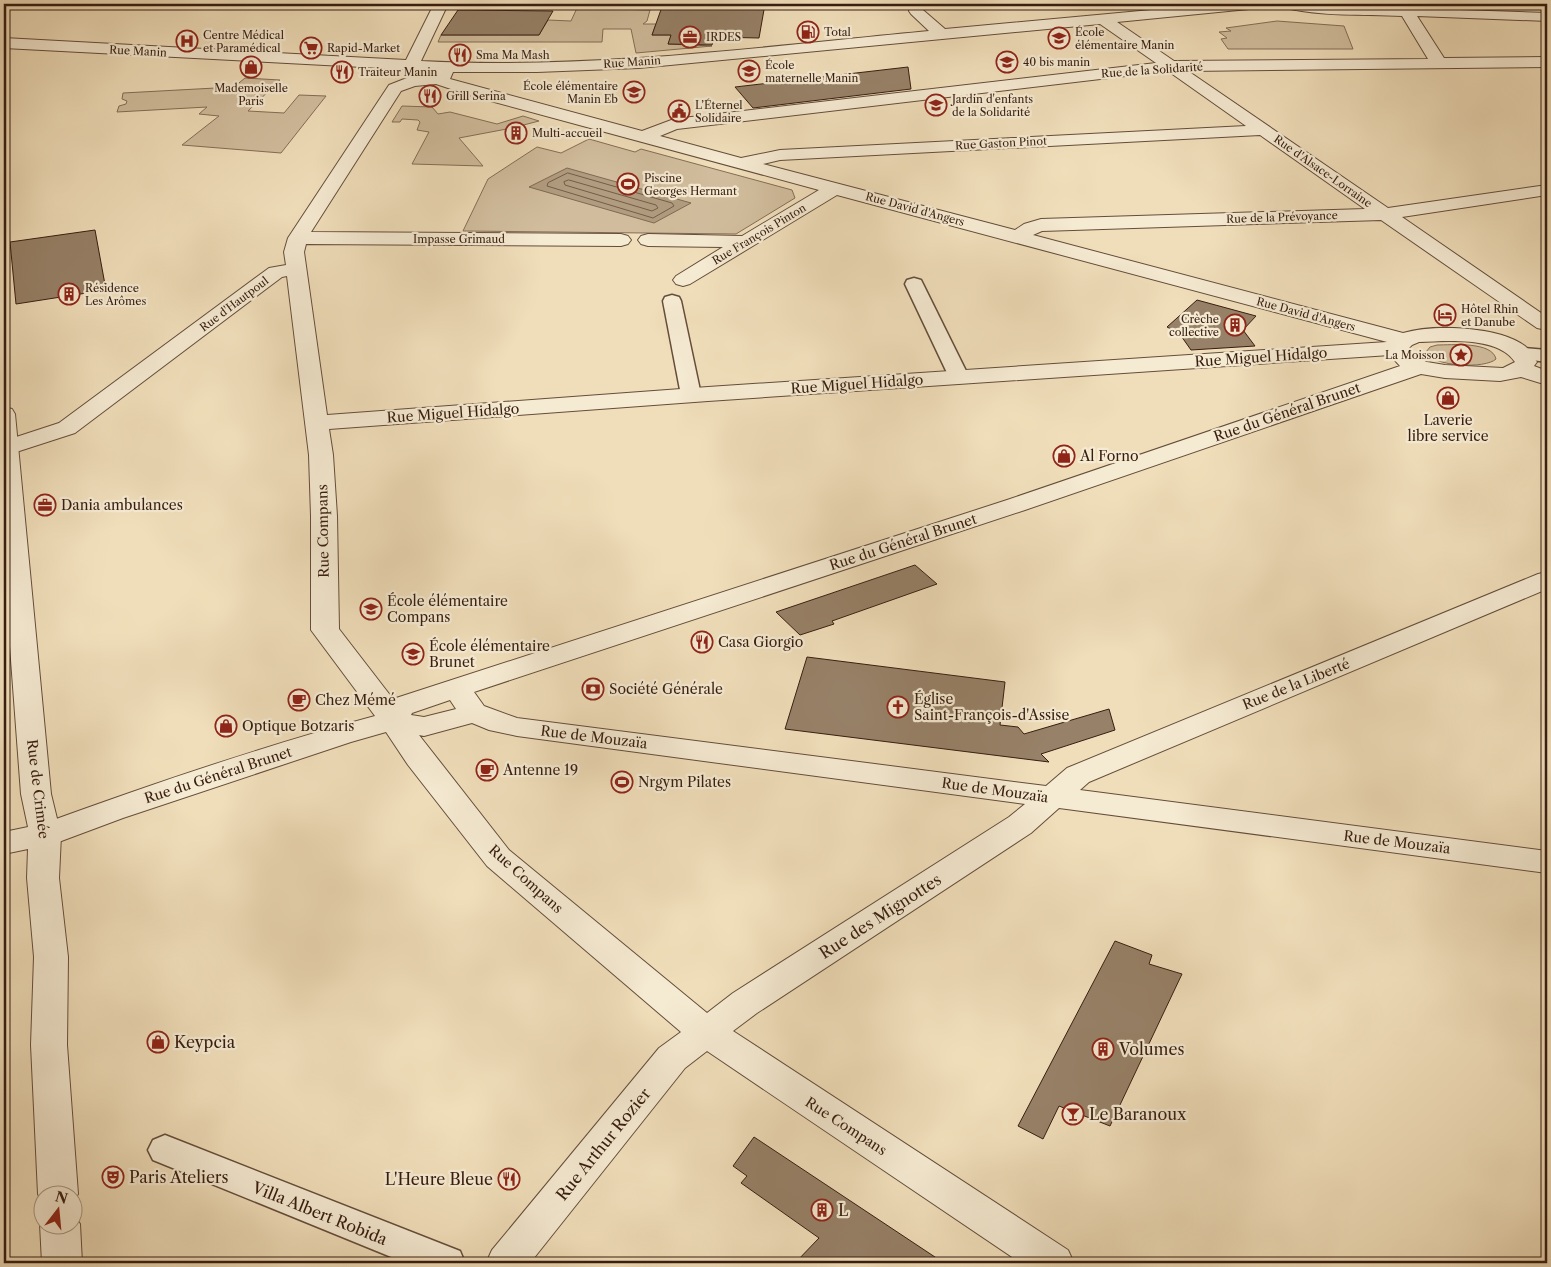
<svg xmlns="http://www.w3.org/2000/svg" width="1551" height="1267" viewBox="0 0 1551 1267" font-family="'Libre Caslon Text',serif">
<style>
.green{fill:#d1bd9d;stroke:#846d56}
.water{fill:#b19c80;stroke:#806953}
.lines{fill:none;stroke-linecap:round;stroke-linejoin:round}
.shore{stroke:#745c48;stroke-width:1}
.building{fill:#978168;stroke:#371d10}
.pedestrian-casing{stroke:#654d3a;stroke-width:3}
.minor-casing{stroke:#654d3a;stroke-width:2}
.tertiary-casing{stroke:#654d3a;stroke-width:2}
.pedestrian{fill:#f5ead2;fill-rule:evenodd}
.minor{fill:#f5ead2;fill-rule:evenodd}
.tertiary{fill:#f5ead2;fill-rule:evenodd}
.labels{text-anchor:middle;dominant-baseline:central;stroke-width:4.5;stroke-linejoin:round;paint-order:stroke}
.far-poi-label{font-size:11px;fill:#371d10;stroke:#f5ead2;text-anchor:start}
.far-street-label{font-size:11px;fill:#371d10;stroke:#f5ead2}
.street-label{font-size:14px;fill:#371d10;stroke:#f5ead2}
.poi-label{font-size:14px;fill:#371d10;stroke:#f5ead2;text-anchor:start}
.near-street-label{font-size:16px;fill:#371d10;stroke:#f5ead2}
.near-poi-label{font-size:16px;fill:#371d10;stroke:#f5ead2;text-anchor:start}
</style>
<rect width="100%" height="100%" fill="#f0deba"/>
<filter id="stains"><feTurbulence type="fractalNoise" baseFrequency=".004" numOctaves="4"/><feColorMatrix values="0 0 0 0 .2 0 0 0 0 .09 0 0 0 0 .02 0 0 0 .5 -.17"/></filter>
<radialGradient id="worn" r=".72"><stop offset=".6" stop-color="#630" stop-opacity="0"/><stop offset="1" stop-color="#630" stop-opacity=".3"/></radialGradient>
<g class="green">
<polygon points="577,8 650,10 647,21 643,24 656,24 652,35 672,35 668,44 712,46 636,53 631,29 603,29 602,42 438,42 441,35 539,35 548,20 571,21"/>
<polygon points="1277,21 1344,26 1353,49 1228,49 1221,39 1227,38 1219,32 1231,31 1226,28"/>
<polygon points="245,78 280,80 248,111 284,113 299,95 326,96 281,153 182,145 219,116 199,114 207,107 117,112 119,106 126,104 127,101 122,99 123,93 234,87"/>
<polygon points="402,106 432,107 438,114 450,112 497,124 523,116 539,121 512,128 459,138 483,166 412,164 429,132 417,130 420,122 418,120 402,119 400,122 392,122"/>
<polygon points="589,139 635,152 641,149 792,190 795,198 736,234 463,231 488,179 537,147 561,153"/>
<path d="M1437,345C1451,345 1492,341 1496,359C1486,369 1432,367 1426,352L1430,347Z"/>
</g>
<polygon class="water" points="567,168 691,203 654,223 529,187"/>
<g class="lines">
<g class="shore">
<polygon points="568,173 672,203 674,206 653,218 547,186 548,183"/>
<polygon points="569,180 656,205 658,208 652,211 565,185 564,182"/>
</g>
</g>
<g class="building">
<polygon points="663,4 765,4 759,38 714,37 712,45 668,44 671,35 652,35"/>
<polygon points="458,10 553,11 539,35 441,35"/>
<polygon points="908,67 911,89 753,108 735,87"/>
<polygon points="95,230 106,290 16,304 10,242"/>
<polygon points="1197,300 1256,316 1243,330 1255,346 1191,350 1179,333 1167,327"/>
<polygon points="915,565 937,584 832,621 834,624 800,635 776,612"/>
<polygon points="807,657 1005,682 1000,725 1018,727 1024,734 1109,709 1115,730 1041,754 1049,762 785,729"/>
<polygon points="1115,941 1152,955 1149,964 1182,974 1110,1126 1059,1106 1043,1139 1018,1126"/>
<polygon points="754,1137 944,1263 795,1263 819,1238 741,1183 747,1176 733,1166"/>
</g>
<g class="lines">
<g class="pedestrian-casing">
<g id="pedestrian">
<polygon points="914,278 921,280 923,284 969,377 966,381 959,383 952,381 949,377 905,284 907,280"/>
<polygon points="672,295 679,297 681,301 701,395 698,399 691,401 684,399 681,395 663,301 665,297"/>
<polygon points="1523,348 1547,350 1547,362 1516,358 1513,354 1516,350"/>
<polygon points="165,1135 460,1251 465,1263 406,1263 153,1160 148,1150 153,1140"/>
</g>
</g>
<g class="minor-casing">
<path id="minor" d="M434,4H448L421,61C591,70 760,47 929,31L911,14L909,11L910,4H924L923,10L945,29L1216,4H1266L1264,7L1259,8L1117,22L1174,61L1428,59L1402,16C1363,14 1320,17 1282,7L1280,4L1547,13V21L1417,16L1444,58L1547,57V67L1188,71L1388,208L1547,185V195L1402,217L1547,317V330L1537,328L1381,220L1042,231L1033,235L1403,333C1433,324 1499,326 1525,346C1530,350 1533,357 1537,362L1534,366L1547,371V385L1521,377L1500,381L1445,378L1421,374L1025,510L474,692L484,706L517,718L1046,786L1067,768L1538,574L1547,572V589L1089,782L1080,790L1547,851V873L1059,808L1031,833L757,1013L733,1031L1068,1250L1074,1263H1021L707,1051L685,1068L530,1263H486L492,1250L659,1048L681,1032L487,866L408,765L386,732L351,742L123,818L56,843L45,846L34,843L29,835L34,827C146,786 260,747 375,716L311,630V516L309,455L287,276L282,277L75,433L7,455L4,454V441L59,423L269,268L286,265L284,252L288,238L389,85L412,76L436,75L438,71L4,48V38L406,60ZM1100,24L1156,63L674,119L642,131L450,79L453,72H537L639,68ZM1168,71L1246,126L780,150L741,158L660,136L677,129ZM436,84L472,96L819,190L742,236L648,234L641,236L638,240L641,244L648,246L723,247L676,276L673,280L676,284L683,286L690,284L837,195L1387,342L708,387L327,415L304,252L306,244L621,246L628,244L631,240L628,236L621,234L311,232L401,91L415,86ZM1260,135L1365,209L1041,219L1024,224L1015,230L763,164L780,160ZM1419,342C1446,341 1498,336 1515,362L1503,368L1445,365L1427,362L1417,358L1408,349L1412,345ZM1390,355L1400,366L1007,500L393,699L339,629L337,516L333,455L329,429L708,401ZM450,700L456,709L424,717L411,715L412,713ZM472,723L489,730L517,736L1025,804L1009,817L733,993L707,1013L509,850L419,735L424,736Z"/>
</g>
<g class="tertiary-casing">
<g id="tertiary">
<polygon points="4,407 12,409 15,414 51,794 61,835 59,878 68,957 67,1045 78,1194 72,1204 72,1194 42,1194 42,1202 38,1194 31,1045 34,957 27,878 28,849 4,854 4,832 28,827 21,794 4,566"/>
<polygon points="72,1211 80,1224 82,1263 42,1263 40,1224 42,1219 42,1224 72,1224"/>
</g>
</g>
<use href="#pedestrian" class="pedestrian"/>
<use href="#minor" class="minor"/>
<use href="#tertiary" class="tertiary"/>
</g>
<defs>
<g id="fuel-ring" transform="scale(1.125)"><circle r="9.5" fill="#f5ead2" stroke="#8f2418" stroke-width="1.5"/><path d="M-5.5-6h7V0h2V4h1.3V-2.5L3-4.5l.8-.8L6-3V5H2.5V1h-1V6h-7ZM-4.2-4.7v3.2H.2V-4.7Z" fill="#8f2418"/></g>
<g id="office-ring" transform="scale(1.125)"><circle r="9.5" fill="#f5ead2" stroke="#8f2418" stroke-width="1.5"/><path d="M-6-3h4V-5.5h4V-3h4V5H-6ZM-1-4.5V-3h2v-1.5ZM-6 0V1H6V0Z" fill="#8f2418"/></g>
<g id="school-ring" transform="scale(1.125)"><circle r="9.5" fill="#f5ead2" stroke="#8f2418" stroke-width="1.5"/><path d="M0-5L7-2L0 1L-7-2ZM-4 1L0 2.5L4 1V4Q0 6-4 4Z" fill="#8f2418"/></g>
<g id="hospital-ring" transform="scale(1.125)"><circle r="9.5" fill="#f5ead2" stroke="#8f2418" stroke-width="1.5"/><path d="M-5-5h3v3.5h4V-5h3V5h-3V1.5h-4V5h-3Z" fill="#8f2418"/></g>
<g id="supermarket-ring" transform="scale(1.125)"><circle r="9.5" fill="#f5ead2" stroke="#8f2418" stroke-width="1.5"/><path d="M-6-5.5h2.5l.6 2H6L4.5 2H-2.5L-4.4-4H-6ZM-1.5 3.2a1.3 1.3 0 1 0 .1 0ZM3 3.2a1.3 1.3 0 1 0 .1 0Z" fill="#8f2418"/></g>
<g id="restaurant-ring" transform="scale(1.125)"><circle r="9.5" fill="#f5ead2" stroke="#8f2418" stroke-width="1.5"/><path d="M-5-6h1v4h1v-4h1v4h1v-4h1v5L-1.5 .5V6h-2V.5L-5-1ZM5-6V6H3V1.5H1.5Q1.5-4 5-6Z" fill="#8f2418"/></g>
<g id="shop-ring" transform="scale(1.125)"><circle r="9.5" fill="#f5ead2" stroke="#8f2418" stroke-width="1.5"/><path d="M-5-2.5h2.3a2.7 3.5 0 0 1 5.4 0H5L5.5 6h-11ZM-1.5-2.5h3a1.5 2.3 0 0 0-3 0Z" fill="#8f2418"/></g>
<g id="civic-ring" transform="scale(1.125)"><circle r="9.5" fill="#f5ead2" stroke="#8f2418" stroke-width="1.5"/><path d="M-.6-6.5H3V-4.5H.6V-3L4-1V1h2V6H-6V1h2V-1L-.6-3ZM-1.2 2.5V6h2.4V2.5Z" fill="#8f2418"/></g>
<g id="building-ring" transform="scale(1.125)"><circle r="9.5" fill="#f5ead2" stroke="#8f2418" stroke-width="1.5"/><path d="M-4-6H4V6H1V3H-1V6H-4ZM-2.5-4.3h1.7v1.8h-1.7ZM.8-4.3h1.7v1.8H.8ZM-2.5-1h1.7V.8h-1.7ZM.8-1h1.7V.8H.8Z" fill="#8f2418"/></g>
<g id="stadium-ring" transform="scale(1.125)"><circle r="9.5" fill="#f5ead2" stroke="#8f2418" stroke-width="1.5"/><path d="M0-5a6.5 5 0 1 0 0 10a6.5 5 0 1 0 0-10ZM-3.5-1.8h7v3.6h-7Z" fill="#8f2418"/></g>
<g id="hotel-ring" transform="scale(1.125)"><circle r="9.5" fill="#f5ead2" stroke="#8f2418" stroke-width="1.5"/><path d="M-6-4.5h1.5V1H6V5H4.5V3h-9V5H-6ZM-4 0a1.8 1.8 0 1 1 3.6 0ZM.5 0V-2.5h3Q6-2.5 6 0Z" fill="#8f2418"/></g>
<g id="sight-ring" transform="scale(1.125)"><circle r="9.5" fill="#f5ead2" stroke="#8f2418" stroke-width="1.5"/><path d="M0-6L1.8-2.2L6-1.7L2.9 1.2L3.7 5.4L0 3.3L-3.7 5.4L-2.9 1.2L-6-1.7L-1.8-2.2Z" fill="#8f2418"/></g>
<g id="bank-ring" transform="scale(1.125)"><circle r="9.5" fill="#f5ead2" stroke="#8f2418" stroke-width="1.5"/><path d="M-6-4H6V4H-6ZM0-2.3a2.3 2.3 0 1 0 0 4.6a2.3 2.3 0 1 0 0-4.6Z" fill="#8f2418"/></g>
<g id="cafe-ring" transform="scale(1.125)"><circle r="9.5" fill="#f5ead2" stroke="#8f2418" stroke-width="1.5"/><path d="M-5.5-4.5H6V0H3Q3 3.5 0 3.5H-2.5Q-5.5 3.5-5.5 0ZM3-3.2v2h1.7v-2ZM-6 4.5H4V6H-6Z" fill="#8f2418"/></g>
<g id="church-ring" transform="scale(1.125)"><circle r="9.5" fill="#f5ead2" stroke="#8f2418" stroke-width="1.5"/><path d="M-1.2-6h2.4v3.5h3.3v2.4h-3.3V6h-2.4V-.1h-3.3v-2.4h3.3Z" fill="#8f2418"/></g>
<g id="bar-ring" transform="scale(1.125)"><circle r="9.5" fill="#f5ead2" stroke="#8f2418" stroke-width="1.5"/><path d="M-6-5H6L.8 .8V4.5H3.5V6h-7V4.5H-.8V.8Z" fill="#8f2418"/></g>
<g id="theatre-ring" transform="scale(1.125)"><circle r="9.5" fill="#f5ead2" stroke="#8f2418" stroke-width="1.5"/><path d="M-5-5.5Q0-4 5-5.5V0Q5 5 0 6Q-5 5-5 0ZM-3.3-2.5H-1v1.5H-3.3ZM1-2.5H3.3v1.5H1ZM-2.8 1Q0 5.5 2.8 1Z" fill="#8f2418"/></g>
</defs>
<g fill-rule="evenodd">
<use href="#fuel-ring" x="808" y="32"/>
<use href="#office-ring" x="690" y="37"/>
<use href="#school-ring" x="1059" y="38"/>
<use href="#hospital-ring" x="187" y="41"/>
<use href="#supermarket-ring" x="311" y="48"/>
<use href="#restaurant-ring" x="460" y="55"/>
<use href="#school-ring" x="1007" y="62"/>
<use href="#shop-ring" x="251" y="67"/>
<use href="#school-ring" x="749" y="71"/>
<use href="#restaurant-ring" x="342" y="72"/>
<use href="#school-ring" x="634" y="92"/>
<use href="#restaurant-ring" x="430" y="96"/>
<use href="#school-ring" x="936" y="105"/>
<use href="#civic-ring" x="679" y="111"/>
<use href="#building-ring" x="516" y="133"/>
<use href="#stadium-ring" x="628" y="184"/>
<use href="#building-ring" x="69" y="294"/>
<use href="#hotel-ring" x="1445" y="315"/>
<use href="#building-ring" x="1235" y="325"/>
<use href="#sight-ring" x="1461" y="355"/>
<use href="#shop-ring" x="1448" y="398"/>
<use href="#shop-ring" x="1064" y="456"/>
<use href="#office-ring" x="45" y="505"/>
<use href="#school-ring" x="371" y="609"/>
<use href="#restaurant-ring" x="702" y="642"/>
<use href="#school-ring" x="413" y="654"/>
<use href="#bank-ring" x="593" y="689"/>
<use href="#cafe-ring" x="299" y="700"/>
<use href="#church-ring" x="898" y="707"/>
<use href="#shop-ring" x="226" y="726"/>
<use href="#cafe-ring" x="487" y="770"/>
<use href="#stadium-ring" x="622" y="782"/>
<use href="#shop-ring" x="158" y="1042"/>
<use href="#building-ring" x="1103" y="1049"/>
<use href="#bar-ring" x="1073" y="1114"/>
<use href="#theatre-ring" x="113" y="1177"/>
<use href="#restaurant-ring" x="509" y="1179"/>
<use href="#building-ring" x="822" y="1210"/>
</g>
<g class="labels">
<g class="far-poi-label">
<text x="824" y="32">Total</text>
<text x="1075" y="32">École<tspan x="1075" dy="13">élémentaire Manin</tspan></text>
<text x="203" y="35">Centre Médical<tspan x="203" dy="13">et Paramédical</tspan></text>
<text x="706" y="37">IRDES</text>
<text x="327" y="48">Rapid-Market</text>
<text x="476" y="55">Sma Ma Mash</text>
<text x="1023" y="62">40 bis manin</text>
<text x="765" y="65">École<tspan x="765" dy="13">maternelle Manin</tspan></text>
<text x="358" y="72">Traiteur Manin</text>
<text x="618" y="86" text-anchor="end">École élémentaire<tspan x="618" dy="13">Manin Eb</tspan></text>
<text x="251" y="88" text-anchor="middle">Mademoiselle<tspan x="251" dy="13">Paris</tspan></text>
<text x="446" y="96">Grill Serina</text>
<text x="952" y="99">Jardin d'enfants<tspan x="952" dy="13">de la Solidarité</tspan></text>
<text x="695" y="105">L’Éternel<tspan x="695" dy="13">Solidaire</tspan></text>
<text x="532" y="133">Multi-accueil</text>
<text x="644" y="178">Piscine<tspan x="644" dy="13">Georges Hermant</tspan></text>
<text x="85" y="288">Résidence<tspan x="85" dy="13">Les Arômes</tspan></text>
<text x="1461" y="309">Hôtel Rhin<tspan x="1461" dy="13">et Danube</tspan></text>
<text x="1219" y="319" text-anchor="end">Crèche<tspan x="1219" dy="13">collective</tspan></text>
<text x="1445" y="355" text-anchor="end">La Moisson</text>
</g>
<g class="far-street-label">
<text transform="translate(138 51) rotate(3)">Rue Manin</text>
<text transform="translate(632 62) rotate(-4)">Rue Manin</text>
<text transform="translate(1152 70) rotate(-4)">Rue de la Solidarité</text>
<text transform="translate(1001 143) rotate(-3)">Rue Gaston Pinot</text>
<text transform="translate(1323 171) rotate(35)">Rue d'Alsace-Lorraine</text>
<text transform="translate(915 209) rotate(15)">Rue David d'Angers</text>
<text transform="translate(1282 217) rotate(-2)">Rue de la Prévoyance</text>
<text transform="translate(759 234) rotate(-31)">Rue François Pinton</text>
<text x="459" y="239">Impasse Grimaud</text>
<text transform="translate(234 304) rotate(-37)">Rue d'Hautpoul</text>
<text transform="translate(1306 314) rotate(15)">Rue David d'Angers</text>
</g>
<g class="street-label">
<text transform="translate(1261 357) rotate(-4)">Rue Miguel Hidalgo</text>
<text transform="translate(857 384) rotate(-4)">Rue Miguel Hidalgo</text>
<text transform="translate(1287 412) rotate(-19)">Rue du Général Brunet</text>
<text transform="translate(453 413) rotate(-4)">Rue Miguel Hidalgo</text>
<text transform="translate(323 531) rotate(-91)">Rue Compans</text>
<text transform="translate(903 542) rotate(-18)">Rue du Général Brunet</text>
<text transform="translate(1296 684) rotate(-22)">Rue de la Liberté</text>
<text transform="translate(594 737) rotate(7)">Rue de Mouzaïa</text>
<text transform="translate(218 775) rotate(-18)">Rue du Général Brunet</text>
<text transform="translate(38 789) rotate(83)">Rue de Crimée</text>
<text transform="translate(995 790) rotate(8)">Rue de Mouzaïa</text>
<text transform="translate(1397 842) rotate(7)">Rue de Mouzaïa</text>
<text transform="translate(526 879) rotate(42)">Rue Compans</text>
<text transform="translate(846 1126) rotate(33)">Rue Compans</text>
</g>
<g class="poi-label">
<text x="1448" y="420" text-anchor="middle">Laverie<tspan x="1448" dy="16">libre service</tspan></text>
<text x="1080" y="456">Al Forno</text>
<text x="61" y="505">Dania ambulances</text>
<text x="387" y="601">École élémentaire<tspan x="387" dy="16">Compans</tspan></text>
<text x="718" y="642">Casa Giorgio</text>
<text x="429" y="646">École élémentaire<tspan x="429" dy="16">Brunet</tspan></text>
<text x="609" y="689">Société Générale</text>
<text x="914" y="699">Église<tspan x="914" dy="16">Saint-François-d'Assise</tspan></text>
<text x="315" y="700">Chez Mémé</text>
<text x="242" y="726">Optique Botzaris</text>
<text x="503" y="770">Antenne 19</text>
<text x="638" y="782">Nrgym Pilates</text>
</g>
<g class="near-street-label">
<text transform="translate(880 916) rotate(-33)">Rue des Mignottes</text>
<text transform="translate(603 1144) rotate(-51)">Rue Arthur Rozier</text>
<text transform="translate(320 1213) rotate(22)">Villa Albert Robida</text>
</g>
<g class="near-poi-label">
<text x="174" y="1042">Keypcia</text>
<text x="1119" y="1049">Volumes</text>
<text x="1089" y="1114">Le Baranoux</text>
<text x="129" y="1177">Paris Ateliers</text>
<text x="493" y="1179" text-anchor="end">L'Heure Bleue</text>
<text x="838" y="1210">L</text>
</g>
</g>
<rect width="1551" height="1267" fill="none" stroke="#f0deba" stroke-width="20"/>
<rect x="5" y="5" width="1541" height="1257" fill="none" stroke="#371d10" stroke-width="2.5"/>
<rect x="10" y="10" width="1531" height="1247" fill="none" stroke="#371d10"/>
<g transform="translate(58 1210) rotate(16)"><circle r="24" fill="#f5ead2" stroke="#a99884"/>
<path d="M0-4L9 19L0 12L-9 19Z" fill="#8f2418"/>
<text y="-8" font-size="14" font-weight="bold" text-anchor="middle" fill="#371d10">N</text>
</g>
<rect width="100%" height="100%" filter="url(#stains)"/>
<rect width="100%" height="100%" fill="url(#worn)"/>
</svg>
